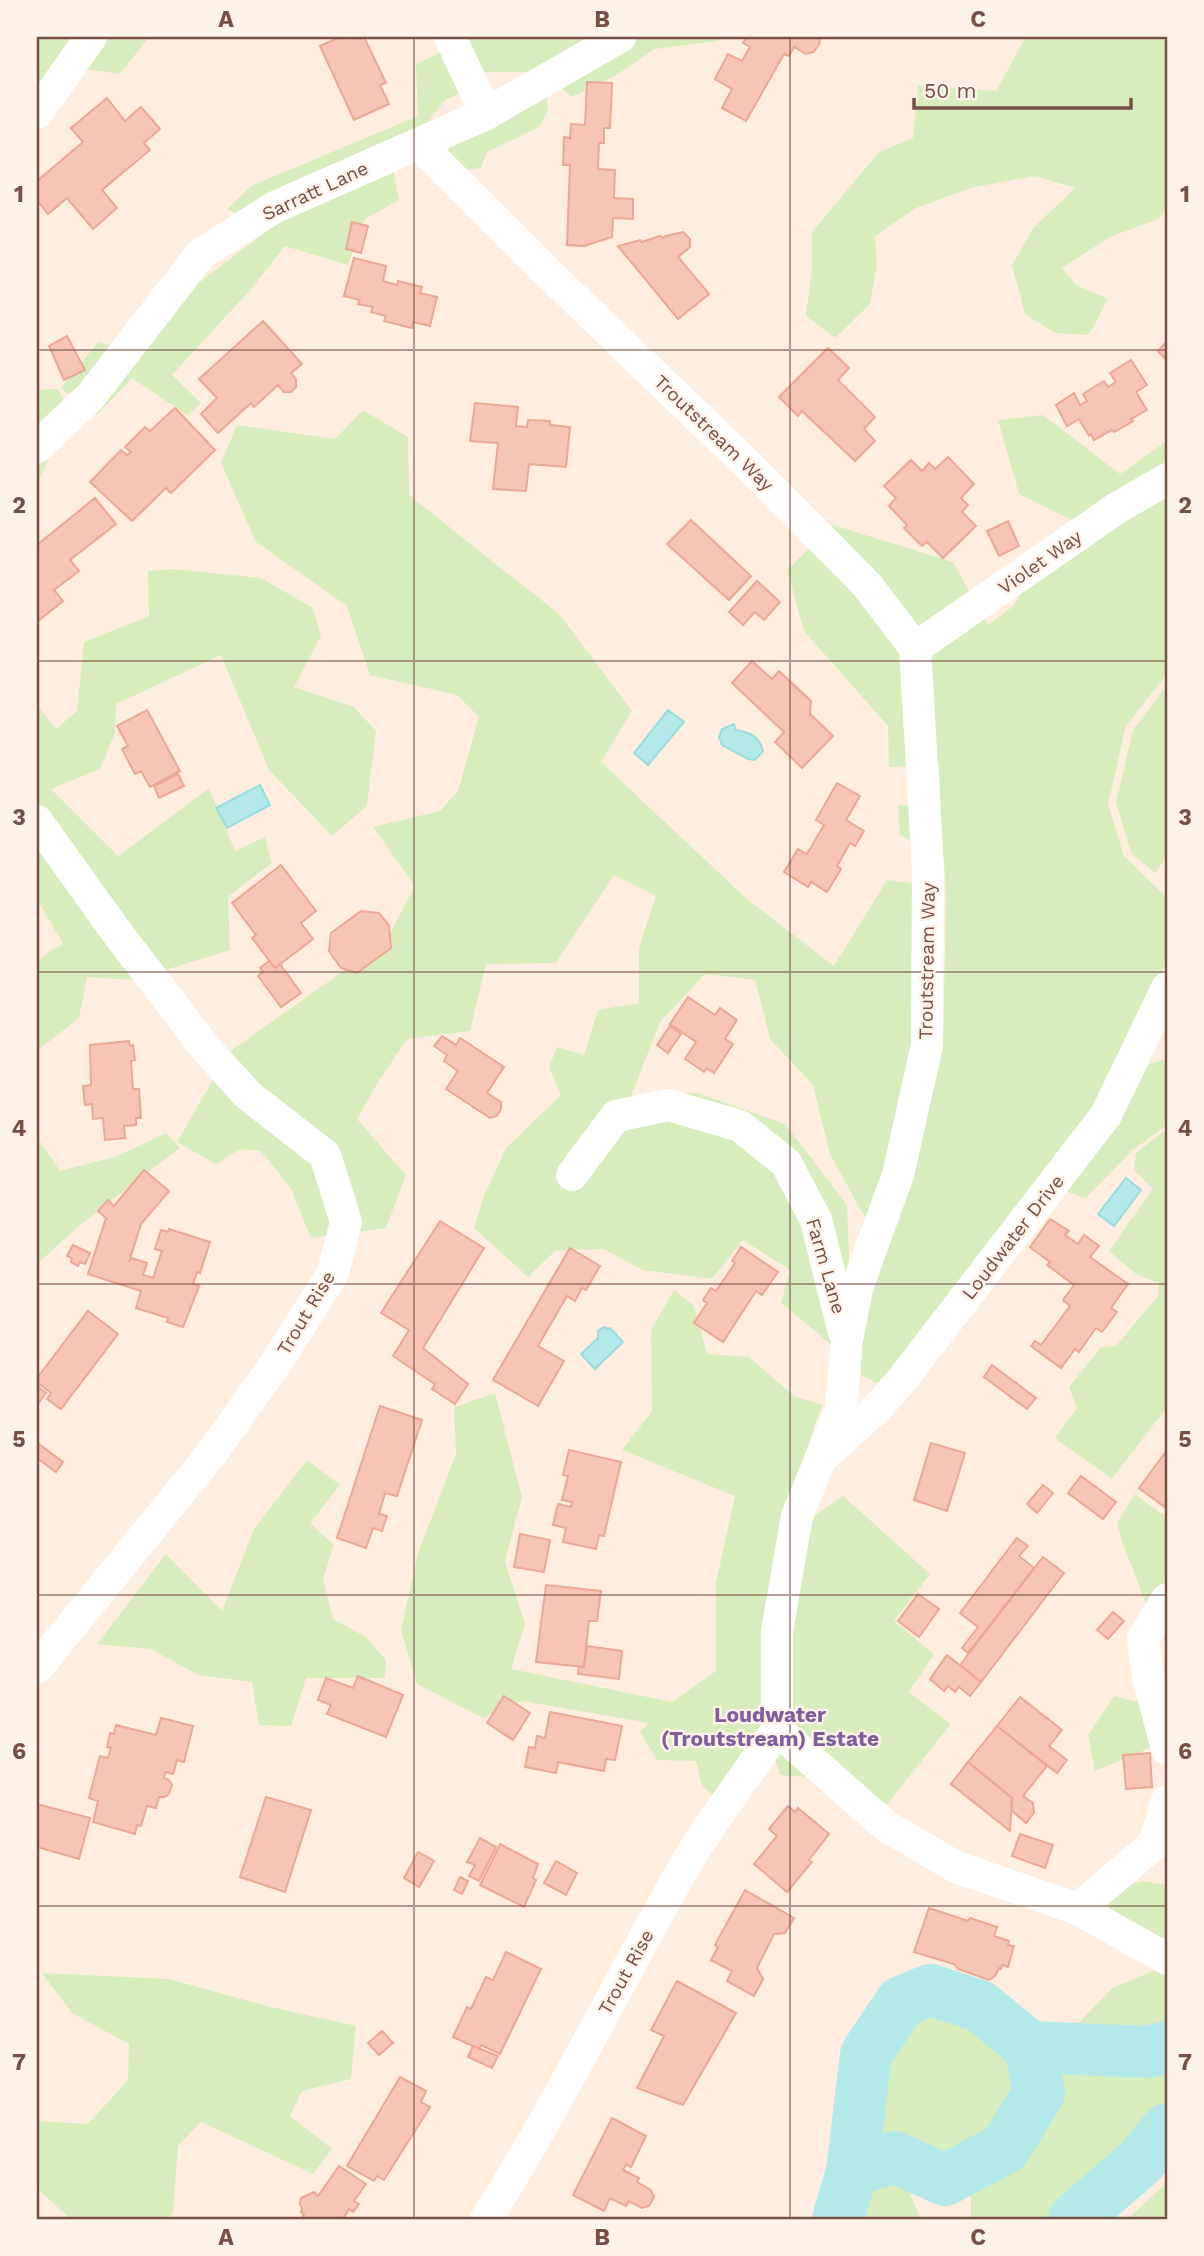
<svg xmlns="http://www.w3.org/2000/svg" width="1204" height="2256" viewBox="0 0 1204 2256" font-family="'Work Sans',sans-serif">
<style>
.green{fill:#d8edbd}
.water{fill:#b3eae9;stroke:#98dddc;stroke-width:2}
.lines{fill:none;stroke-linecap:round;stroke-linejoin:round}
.river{stroke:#b3eae9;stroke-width:52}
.building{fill:#f7c5b5;stroke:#eba794;stroke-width:2}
.street{stroke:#fff;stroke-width:32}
.grid{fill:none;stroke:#784f45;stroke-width:2;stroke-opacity:0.55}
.labels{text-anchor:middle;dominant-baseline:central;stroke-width:5;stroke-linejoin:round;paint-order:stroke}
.street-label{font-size:19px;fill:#784f45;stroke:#fff3e9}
.neighbourhood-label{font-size:21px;font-weight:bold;fill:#7e5f9c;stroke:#fff3e9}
.neatline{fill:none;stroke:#784f45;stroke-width:2.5}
.grid-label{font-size:23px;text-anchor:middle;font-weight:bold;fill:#784f45}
</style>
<rect width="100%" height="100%" fill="#ffeee0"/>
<g class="green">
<polygon points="37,37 149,37 120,74 79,68 37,129"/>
<polygon points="463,37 727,37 717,41 655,49 618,74 572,97 539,72 479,72"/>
<polygon points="1026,37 1167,37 1167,209 1158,219 1110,237 1062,268 1076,285 1108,299 1089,335 1055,333 1025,314 1012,265 1034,227 1075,188 1035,176 974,187 916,208 875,236 877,264 870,304 835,338 806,316 812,269 812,232 878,153 913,138 918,86 996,91"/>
<polygon points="448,49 467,91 445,100 393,169 399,200 365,219 348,265 285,246 252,288 172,375 201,403 187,415 132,378 97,415 61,388 98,342 136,352 192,288 268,230 227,209 251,186 418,116 416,64"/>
<polygon points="546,88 548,111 539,127 487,152 481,168 459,171 448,153 453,134"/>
<polygon points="58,389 68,407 43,473 37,483 37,390"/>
<polygon points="363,410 408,437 409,495 559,614 632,711 601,762 748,900 834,966 887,880 919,884 917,1044 869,1225 830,1154 813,1085 770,1039 755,980 705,974 660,1022 631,1096 698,1093 785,1124 847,1205 850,1278 833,1346 781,1303 790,1270 743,1240 712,1279 643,1270 603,1249 555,1251 528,1277 474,1228 484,1196 506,1148 561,1095 549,1067 557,1047 584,1055 598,1010 639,1003 639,948 656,896 614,875 556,963 486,964 470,1031 407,1039 377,1084 357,1119 406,1175 386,1228 311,1238 291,1189 261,1151 240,1149 216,1164 177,1142 229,1052 386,941 415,886 373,827 440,811 458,791 479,717 457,695 370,675 347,606 256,542 221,463 237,425 335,439"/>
<polygon points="1043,415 1120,474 1167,441 1167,674 1126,726 1108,804 1124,856 1167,898 1167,961 1135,1033 1097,1111 893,1373 877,1383 861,1375 858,1343 871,1298 912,1181 943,1048 946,899 944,859 900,835 898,805 941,807 939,765 889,767 888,726 804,631 787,570 833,525 953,562 988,625 1012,607 1072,520 1019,494 998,420"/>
<polygon points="173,569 261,578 313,608 321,636 294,687 354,707 376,731 367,806 332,836 269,770 221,655 116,704 115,733 100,769 51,789 118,856 209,788 235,851 265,837 272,863 228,897 230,950 133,980 87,977 79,1018 37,1051 37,961 63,943 37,900 37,705 56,729 77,711 84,642 149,616 148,571"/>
<polygon points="1167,685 1167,857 1155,873 1131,853 1116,802 1133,730"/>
<polygon points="1167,1059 1167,1129 1164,1127 1132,1151 1086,1198 1055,1188 1137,1067"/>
<polygon points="1164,1131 1167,1133 1167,1407 1112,1479 1055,1438 1077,1408 1069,1387 1101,1347 1116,1346 1158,1296 1159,1283 1136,1274 1109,1251 1153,1189 1134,1170 1136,1153"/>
<polygon points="166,1133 180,1148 81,1224 37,1264 37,1137 60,1171 115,1157"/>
<polygon points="674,1290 694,1306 707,1354 749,1357 794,1396 822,1405 786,1508 805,1527 817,1514 843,1496 930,1574 894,1621 934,1654 909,1692 951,1724 885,1807 850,1781 780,1775 765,1727 717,1799 702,1786 696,1761 657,1760 640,1732 649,1723 522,1701 483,1718 417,1684 401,1630 418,1553 456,1454 454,1407 495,1393 522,1497 505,1562 525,1624 511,1669 672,1702 716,1671 716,1583 735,1496 622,1450 652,1411 651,1330"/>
<polygon points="307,1460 340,1485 310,1523 334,1545 323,1579 333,1619 366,1637 386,1660 385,1678 306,1678 291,1726 259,1725 252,1682 198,1675 151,1649 97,1644 166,1554 222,1611 254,1529"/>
<polygon points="1135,1494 1160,1513 1167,1515 1167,1624 1148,1609 1122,1541 1117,1523"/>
<polygon points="1114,1696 1134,1701 1161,1698 1161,1746 1150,1748 1095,1771 1088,1735"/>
<polygon points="1143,1881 1167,1885 1167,1967 1098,1909 1110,1891"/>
<polygon points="1160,1968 1167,1972 1167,2103 1139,2138 1051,2219 971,2219 971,2178 1023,2152 1054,2093 1046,2057 1112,1988"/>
<polygon points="42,1973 169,1979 271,2007 356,2026 351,2079 302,2091 290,2116 332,2149 313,2174 201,2122 178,2146 173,2214 167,2219 71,2219 37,2189 37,2121 88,2124 128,2080 129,2044 72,2013"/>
<polygon points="929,2003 979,2017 1018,2052 1028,2096 997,2140 959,2162 933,2160 890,2142 866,2145 867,2097 886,2045 909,2014"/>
<polygon points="860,2181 906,2185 921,2219 850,2219"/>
<polygon points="1167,2182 1167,2219 1128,2219"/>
</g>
<g class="water">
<polygon points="668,710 684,722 648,765 634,753"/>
<path d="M734,724L736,730C750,732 760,737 763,751L755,760L748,759L722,745L719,737L722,729Z"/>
<polygon points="260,785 270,805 227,828 216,808"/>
<polygon points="1126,1178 1141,1190 1114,1226 1098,1214"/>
<polygon points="604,1327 608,1329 610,1328 623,1342 595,1369 581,1354 598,1338 598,1331"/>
</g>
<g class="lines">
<g class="river">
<polyline points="852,2171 894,2157 945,2180 1005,2148 1039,2093 1030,2047"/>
<polyline points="838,2219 852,2171 866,2054 901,2002 930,1990 980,2006 1030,2047 1148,2052 1167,2047"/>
<polyline points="1074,2219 1140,2162 1167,2129"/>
</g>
</g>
<g class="building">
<polygon points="340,37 359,37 360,39 364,37 386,83 380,85 389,104 354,120 320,46"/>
<polygon points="747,37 819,37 820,42 814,52 806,54 794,47 789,56 784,54 746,121 722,108 732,89 715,79 728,54 742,61 750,47 743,43"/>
<polygon points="587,82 612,83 610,128 604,128 604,143 599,143 598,169 615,170 614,198 633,199 633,219 613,218 612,237 584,246 567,245 570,165 563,165 564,137 570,138 571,124 585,125"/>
<polygon points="107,98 125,121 141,107 160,129 144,143 150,150 102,190 117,208 93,229 67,198 48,214 37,200 37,181 83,142 71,128"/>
<polygon points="352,222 368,226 361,253 346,249"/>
<polygon points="683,232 690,239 690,247 678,257 709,294 678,319 618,246 640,240 642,242 660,236 662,238 666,236"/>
<polygon points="354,258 386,266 383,281 397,285 398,281 422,287 420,293 437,297 430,326 413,322 412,328 384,321 386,316 371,312 373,307 358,304 360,300 344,296"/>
<polygon points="263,321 302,364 291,373 296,379 296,387 291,392 284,392 278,385 254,407 251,403 218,433 201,414 217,398 199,379"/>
<polygon points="67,336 85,370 64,380 49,346"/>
<polygon points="1167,341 1167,361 1158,351"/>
<polygon points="828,348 849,368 838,380 875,417 864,429 875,441 855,461 802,411 798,416 779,397"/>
<polygon points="1131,360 1147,385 1136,392 1147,410 1131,419 1133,421 1114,432 1112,430 1094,440 1091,434 1089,436 1079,419 1067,426 1056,405 1074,393 1080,405 1087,401 1083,394 1104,381 1108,387 1116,382 1110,373"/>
<polygon points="475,403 518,407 516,426 527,427 528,420 550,421 550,425 570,427 566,467 529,464 526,491 493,489 498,443 470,441"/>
<polygon points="175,408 215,450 171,493 166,488 132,521 90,482 121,450 127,455 131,452 125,447 145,427 150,431"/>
<polygon points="948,457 974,484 961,498 968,505 962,512 976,526 943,558 927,542 922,546 904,528 907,525 889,506 896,498 884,486 911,460 922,471 929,463 935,469"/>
<polygon points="95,498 116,524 70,560 79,571 54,590 63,601 37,622 37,545"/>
<polygon points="691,520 751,576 729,600 667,544"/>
<polygon points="1008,521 1019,546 999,556 987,531"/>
<polygon points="757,581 780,602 764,620 755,612 743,625 729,612"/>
<polygon points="752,661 772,679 779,671 811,701 810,714 833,736 802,768 775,742 784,732 732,683"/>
<polygon points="147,710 180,771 150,787 141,771 135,774 122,749 128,746 117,726"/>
<polygon points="178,774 184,786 159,798 154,786"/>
<polygon points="837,783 860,796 846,820 864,831 855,846 850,843 837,866 841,869 827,892 811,882 808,887 784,872 798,849 807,854 824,825 816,820"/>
<polygon points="281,865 316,911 301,923 313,939 275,968 252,938 256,935 232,903"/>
<polygon points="361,911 379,913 389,926 391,948 357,973 341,968 329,951 331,933"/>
<polygon points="269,961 275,968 280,964 301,993 281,1007 258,976 263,972 260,968"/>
<polygon points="688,997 715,1015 720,1008 737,1020 725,1039 733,1044 714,1073 707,1068 704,1072 685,1059 696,1042 670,1024"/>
<polygon points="670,1026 681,1034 668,1053 657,1045"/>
<polygon points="442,1036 456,1045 460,1038 504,1067 487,1093 501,1102 501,1109 497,1116 490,1118 446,1089 458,1071 444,1061 447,1055 434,1046"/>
<polygon points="129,1041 130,1046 133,1045 135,1060 131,1061 133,1089 139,1089 141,1118 136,1118 136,1125 124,1126 125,1138 105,1140 103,1118 93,1119 92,1104 85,1105 83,1086 91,1085 90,1045"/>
<polygon points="144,1170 169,1191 141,1224 129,1262 131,1258 147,1263 143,1275 153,1278 162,1251 155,1249 161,1230 168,1232 169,1229 210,1242 200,1273 197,1272 193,1284 199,1286 183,1327 167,1322 168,1318 136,1308 141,1291 88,1274 106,1218 98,1211 108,1200 114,1206"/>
<polygon points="1050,1219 1069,1231 1065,1235 1078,1244 1084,1235 1099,1246 1090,1257 1128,1284 1111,1308 1117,1312 1102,1332 1096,1328 1079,1352 1075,1349 1061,1368 1031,1346 1035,1341 1041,1345 1070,1306 1063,1300 1074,1285 1047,1265 1050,1262 1030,1247"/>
<polygon points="440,1221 484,1248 423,1348 468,1384 455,1404 432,1389 435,1384 393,1356 409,1330 381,1313"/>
<polygon points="73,1245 90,1253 85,1264 80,1262 78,1266 71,1262 72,1258 67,1256"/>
<polygon points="741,1247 778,1272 762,1295 756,1291 723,1342 694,1323 707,1303 703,1300 711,1288 716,1291 735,1263 732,1261"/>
<polygon points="570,1248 600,1266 586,1290 582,1288 575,1301 567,1296 538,1346 564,1361 538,1406 493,1380"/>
<polygon points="88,1311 118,1334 61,1409 47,1399 51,1393 37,1382 37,1378"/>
<polygon points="992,1365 1036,1398 1027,1409 984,1377"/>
<polygon points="37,1386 46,1393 37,1405"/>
<polygon points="380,1406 422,1420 397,1496 385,1493 379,1514 387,1516 382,1531 373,1528 366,1548 337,1538"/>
<polygon points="931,1443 965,1453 947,1511 914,1500"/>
<polygon points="39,1444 63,1462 56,1472 37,1458"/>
<polygon points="569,1450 621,1462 604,1536 599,1535 596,1549 563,1542 566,1528 553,1525 558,1504 571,1507 572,1502 562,1500 568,1476 563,1475"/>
<polygon points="1167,1450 1167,1506 1166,1508 1139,1488"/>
<polygon points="1081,1476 1116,1502 1103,1519 1068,1493"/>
<polygon points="1043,1485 1053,1493 1037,1513 1027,1504"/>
<polygon points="520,1534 550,1540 544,1572 514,1567"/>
<polygon points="1017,1538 1028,1546 1019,1556 1034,1568 968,1653 962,1648 978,1627 960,1613"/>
<polygon points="1043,1557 1064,1573 981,1682 960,1665"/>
<polygon points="546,1585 601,1591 597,1621 589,1621 584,1667 536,1662"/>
<polygon points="918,1594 939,1609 919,1637 898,1621"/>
<polygon points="1113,1612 1124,1621 1108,1639 1097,1630"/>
<polygon points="587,1646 622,1651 619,1679 578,1674 579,1666 584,1667"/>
<polygon points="947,1655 981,1682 970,1696 959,1687 955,1692 948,1686 944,1691 930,1679"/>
<polygon points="358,1676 403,1695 386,1737 327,1714 331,1705 318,1700 326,1678 353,1688"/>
<polygon points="504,1696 530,1713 513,1740 487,1723"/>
<polygon points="1020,1697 1062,1730 1049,1746 1067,1760 1057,1773 997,1726"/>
<polygon points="550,1712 622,1726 615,1760 606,1759 604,1771 558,1762 556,1773 525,1767 529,1747 535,1748 537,1736 545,1738"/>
<polygon points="161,1718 193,1726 184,1762 177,1760 173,1774 165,1772 164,1778 169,1780 172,1785 169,1794 165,1797 159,1797 156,1808 147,1806 141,1826 137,1825 135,1834 93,1822 98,1801 89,1798 100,1756 108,1758 111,1748 107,1747 110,1733 114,1734 116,1725 156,1735"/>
<polygon points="997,1726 1047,1766 1023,1796 1033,1803 1034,1813 1026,1823 1012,1811 1012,1798 968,1762"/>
<polygon points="1150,1753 1152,1787 1126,1789 1123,1755"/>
<polygon points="968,1762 1012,1798 1010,1831 951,1784"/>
<polygon points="266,1797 311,1810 285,1892 240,1877"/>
<polygon points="37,1804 90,1818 79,1859 37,1847"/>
<polygon points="788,1806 795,1812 798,1808 829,1834 809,1860 812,1862 787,1892 754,1864 777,1836 769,1829"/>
<polygon points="1020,1834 1053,1845 1045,1868 1012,1856"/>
<polygon points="480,1838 496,1847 479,1881 469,1876 475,1865 467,1862"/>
<polygon points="500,1844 538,1864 533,1878 536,1880 524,1907 480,1885"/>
<polygon points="418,1852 434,1861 419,1887 404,1878"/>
<polygon points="556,1861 577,1873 566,1895 544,1883"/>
<polygon points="460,1877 468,1881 462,1894 454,1890"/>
<polygon points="745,1890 794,1918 785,1933 774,1934 757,1968 763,1979 754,1996 727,1981 732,1971 711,1960 718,1947 715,1945"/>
<polygon points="929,1908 968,1921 970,1918 997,1927 994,1936 1009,1941 1008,1945 1014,1946 1008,1967 1002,1965 1001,1969 999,1968 995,1976 989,1980 958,1969 954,1964 914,1952"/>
<polygon points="506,1952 541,1969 500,2054 481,2045 479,2049 453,2037 467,2007 471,2009 486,1977 493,1980"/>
<polygon points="677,1981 736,2013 683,2105 637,2088 664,2036 651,2030"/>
<polygon points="382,2031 393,2043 379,2055 368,2043"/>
<polygon points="473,2046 498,2056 492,2068 468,2057"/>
<polygon points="400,2077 426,2091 421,2102 430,2107 384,2180 377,2176 374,2181 347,2166"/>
<polygon points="612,2118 646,2136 631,2167 626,2164 623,2170 639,2178 637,2182 651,2190 654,2197 649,2206 642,2208 629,2201 626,2206 610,2198 604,2211 573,2195"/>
<polygon points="339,2166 366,2184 354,2201 359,2204 353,2212 349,2209 343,2219 301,2219 304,2214 301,2212 302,2209 300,2204 301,2198 314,2192 318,2196"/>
</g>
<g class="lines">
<g class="street">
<polyline points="450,37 486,114"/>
<polyline points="37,113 91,37"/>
<polyline points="420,145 547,272 749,466 867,585 915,648 928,869 927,1045 898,1175 858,1284 847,1340 841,1409 797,1516 777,1631 777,1730 886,1826 956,1867 1078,1909 1167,1959"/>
<polyline points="37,447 90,397 200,255 273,208 486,114 620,37"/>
<polyline points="915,648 1117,508 1167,479"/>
<polyline points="37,821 118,934 208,1051 248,1095 325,1155 346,1222 333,1273 278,1360 212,1453 37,1668"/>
<polyline points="572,1175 616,1116 668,1105 740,1126 786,1163 816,1220 844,1332"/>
<polyline points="828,1452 878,1407 901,1381 1106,1115 1167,988"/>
<polyline points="1167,1599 1143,1639 1148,1677 1167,1749"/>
<polyline points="1078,1909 1154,1844 1167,1801"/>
<path d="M486,2219C558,2106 617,1984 684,1867C712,1820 746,1776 777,1730"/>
</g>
</g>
<path class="grid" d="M414,37V2219M790,37V2219M37,350H1167M37,661H1167M37,972H1167M37,1284H1167M37,1595H1167M37,1906H1167"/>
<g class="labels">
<g class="street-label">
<text transform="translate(315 191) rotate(-25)">Sarratt Lane</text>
<text transform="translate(714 433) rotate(44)">Troutstream Way</text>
<text transform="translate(1040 562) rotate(-35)">Violet Way</text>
<text transform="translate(927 961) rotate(-89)">Troutstream Way</text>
<text transform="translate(1013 1237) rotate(-52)">Loudwater Drive</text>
<text transform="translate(826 1266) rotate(74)">Farm Lane</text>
<text transform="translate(306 1313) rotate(-59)">Trout Rise</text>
<text transform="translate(626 1972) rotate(-61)">Trout Rise</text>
</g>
<g class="neighbourhood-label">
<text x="770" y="1714">Loudwater<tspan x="770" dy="24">(Troutstream) Estate</tspan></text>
</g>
</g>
<rect width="1204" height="2256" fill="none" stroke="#fff3e9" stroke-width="77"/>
<path d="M914 98v10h217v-10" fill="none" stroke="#784f45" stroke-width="3.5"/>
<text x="924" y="98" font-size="21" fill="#784f45" stroke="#fff3e9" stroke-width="5" paint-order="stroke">50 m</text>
<rect x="38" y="38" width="1128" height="2180" class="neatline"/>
<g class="grid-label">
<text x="226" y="27">A</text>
<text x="602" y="27">B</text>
<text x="978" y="27">C</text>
<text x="19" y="202">1</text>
<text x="1185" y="202">1</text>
<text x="19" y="513">2</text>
<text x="1185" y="513">2</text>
<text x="19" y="825">3</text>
<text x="1185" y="825">3</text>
<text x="19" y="1136">4</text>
<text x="1185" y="1136">4</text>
<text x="19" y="1447">5</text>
<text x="1185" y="1447">5</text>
<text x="19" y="1759">6</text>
<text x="1185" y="1759">6</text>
<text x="19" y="2070">7</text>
<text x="1185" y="2070">7</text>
<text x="226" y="2245">A</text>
<text x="602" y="2245">B</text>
<text x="978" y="2245">C</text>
</g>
</svg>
